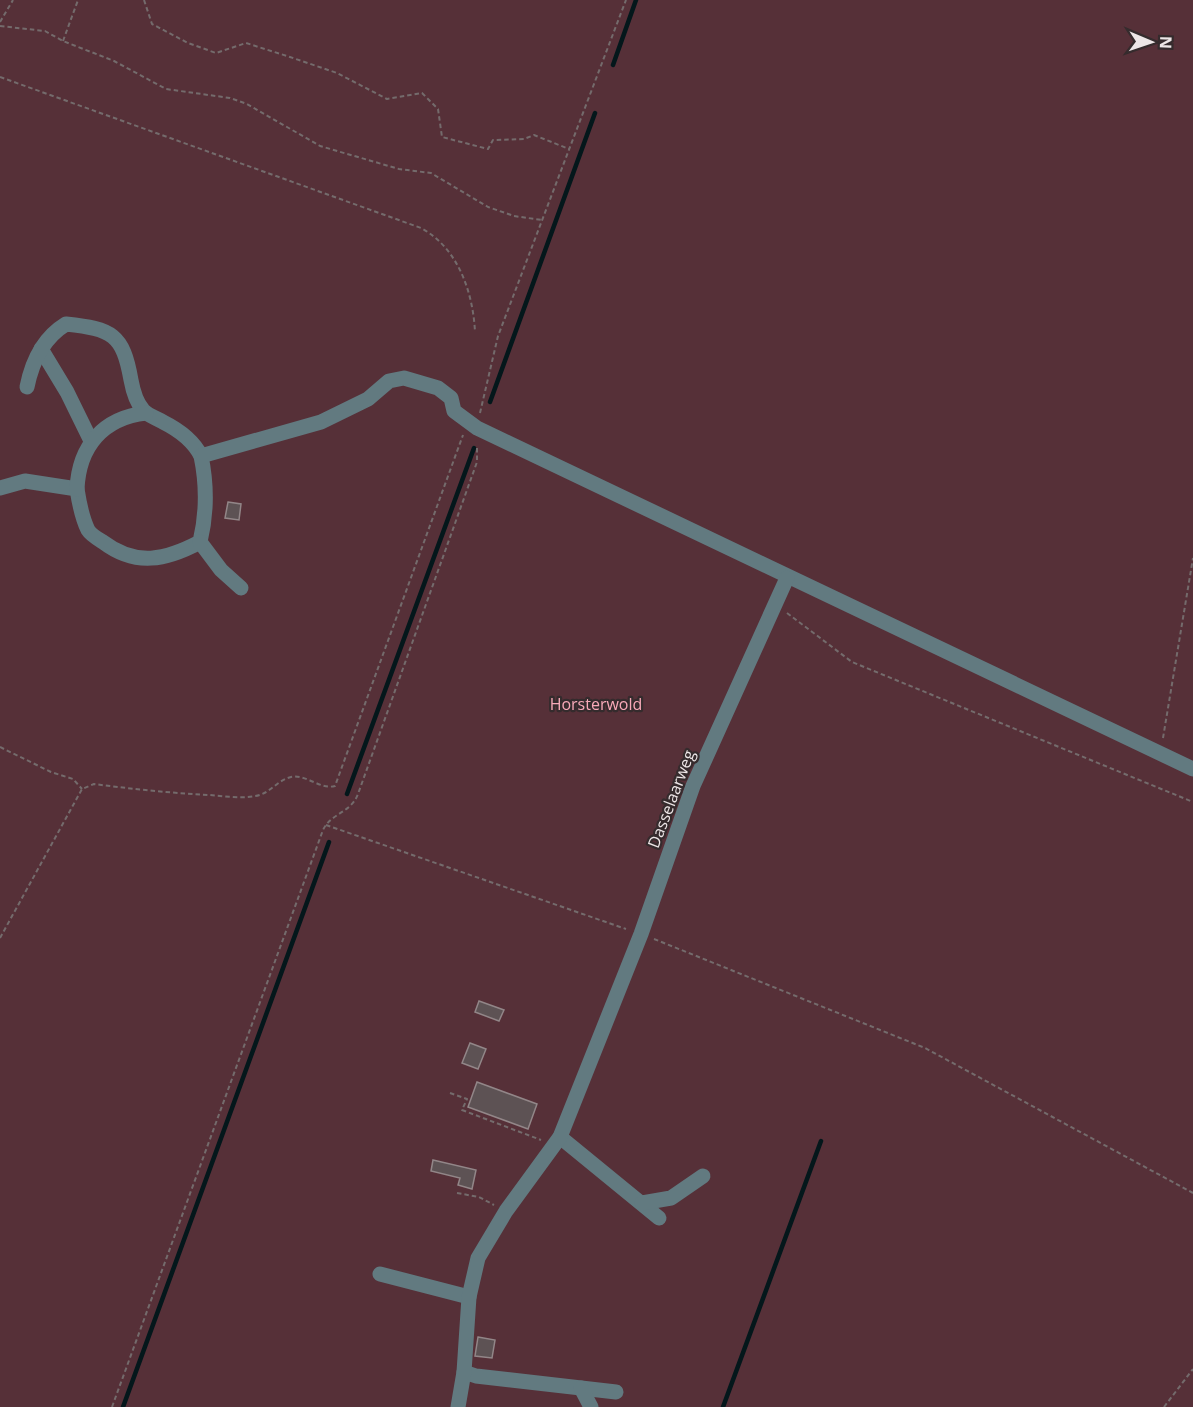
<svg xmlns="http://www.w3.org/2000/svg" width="1193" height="1407" viewBox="0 0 1193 1407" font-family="'Open Sans',sans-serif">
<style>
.green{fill:#563038}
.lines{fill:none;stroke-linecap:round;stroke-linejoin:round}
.stream{stroke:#04171b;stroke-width:4.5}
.building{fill:#5d5254;stroke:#928688;stroke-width:1.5}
.path{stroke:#746b6c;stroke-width:2;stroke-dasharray:4.5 3;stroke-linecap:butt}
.minor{stroke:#627a80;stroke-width:15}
.labels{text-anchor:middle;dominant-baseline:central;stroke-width:4.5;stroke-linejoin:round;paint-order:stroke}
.park-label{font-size:16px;fill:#f8a9b8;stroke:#352b2d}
.street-label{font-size:16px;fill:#ede6e7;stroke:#352b2d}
</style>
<rect width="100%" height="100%" fill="#352b2d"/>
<rect class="green" x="0" y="0" width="1193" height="1407"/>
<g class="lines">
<g class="stream">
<polyline points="613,65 636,0"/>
<polyline points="490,402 595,113"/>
<polyline points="347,794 474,448"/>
<polyline points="123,1407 329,842"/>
<polyline points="723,1407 821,1141"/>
</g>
</g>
<g class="building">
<polygon points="228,502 241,504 239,520 225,518"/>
<polygon points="479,1001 504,1010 499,1021 475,1012"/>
<polygon points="470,1043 486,1049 478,1069 462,1063"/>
<polygon points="477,1082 537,1104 528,1129 468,1107"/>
<polygon points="433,1160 476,1170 472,1189 458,1185 460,1178 431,1171"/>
<polygon points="478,1337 495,1340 492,1358 475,1356"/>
</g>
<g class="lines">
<g class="path">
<polyline points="144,0 152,24 188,43 216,53 246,43 290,57 337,73 387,99 422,93 438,109 442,137 488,149 493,140 524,139 534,135 569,149"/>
<polyline points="0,22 13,0"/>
<polyline points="0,26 45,31 63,41 114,61 166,89 230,98 247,104 320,146 399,169 431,173 488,207 514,216 542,220"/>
<polyline points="63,41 78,0"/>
<path d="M0,77L421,228C458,248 473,292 475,332"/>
<polyline points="480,413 498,336 626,0"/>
<polyline points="787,613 852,662 1193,802"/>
<polyline points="1163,738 1193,558"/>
<polyline points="0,747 51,772 73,779 82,789"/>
<polyline points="326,825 626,929"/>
<path d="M0,938L82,789L94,784C132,789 171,793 209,795C224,796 240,799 255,796C270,794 277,780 291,777C307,774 320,790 335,786L463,435"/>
<polyline points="654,939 925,1048 1193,1193"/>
<polyline points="450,1093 467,1099 462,1110 541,1140"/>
<polyline points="457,1193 479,1197 494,1205"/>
<path d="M112,1407L323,830C331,813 351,813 358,794L477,462V445"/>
<polyline points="1164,1407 1193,1369"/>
</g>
<g class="minor">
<polyline points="41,349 67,392 91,441"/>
<path d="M27,387C32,362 43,338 66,324C112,329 123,334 131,380C133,391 136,402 143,410C148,416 157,418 163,422C179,430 193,440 201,456"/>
<path d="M0,488L25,481L77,489C79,502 82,518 88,530C91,535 98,539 103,542C136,567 166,560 200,542C207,513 207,485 201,456L321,422L368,399L389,381L404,378L438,388L451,398L454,411L477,428L1193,769"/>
<path d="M77,489C79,446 103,418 146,413"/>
<polyline points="200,542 221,570 241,588"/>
<polyline points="560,1137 659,1218"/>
<polyline points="642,1203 671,1198 703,1176"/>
<polyline points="380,1274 469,1297"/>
<polyline points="464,1372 476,1376 616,1392"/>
<polyline points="581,1388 591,1407"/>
<polyline points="458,1407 464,1372 469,1297 478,1258 506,1211 560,1137 641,934 693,786 787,578"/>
</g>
</g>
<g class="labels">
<g class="park-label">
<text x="596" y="704">Horsterwold</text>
</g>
<g class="street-label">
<text transform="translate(671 799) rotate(-69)">Dasselaarweg</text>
</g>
</g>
<g transform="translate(1151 42) rotate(92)" stroke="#352b2d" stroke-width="4.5" paint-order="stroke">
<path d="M0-4.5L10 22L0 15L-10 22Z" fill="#ede6e7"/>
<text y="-9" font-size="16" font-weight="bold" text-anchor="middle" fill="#ede6e7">N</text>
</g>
</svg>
